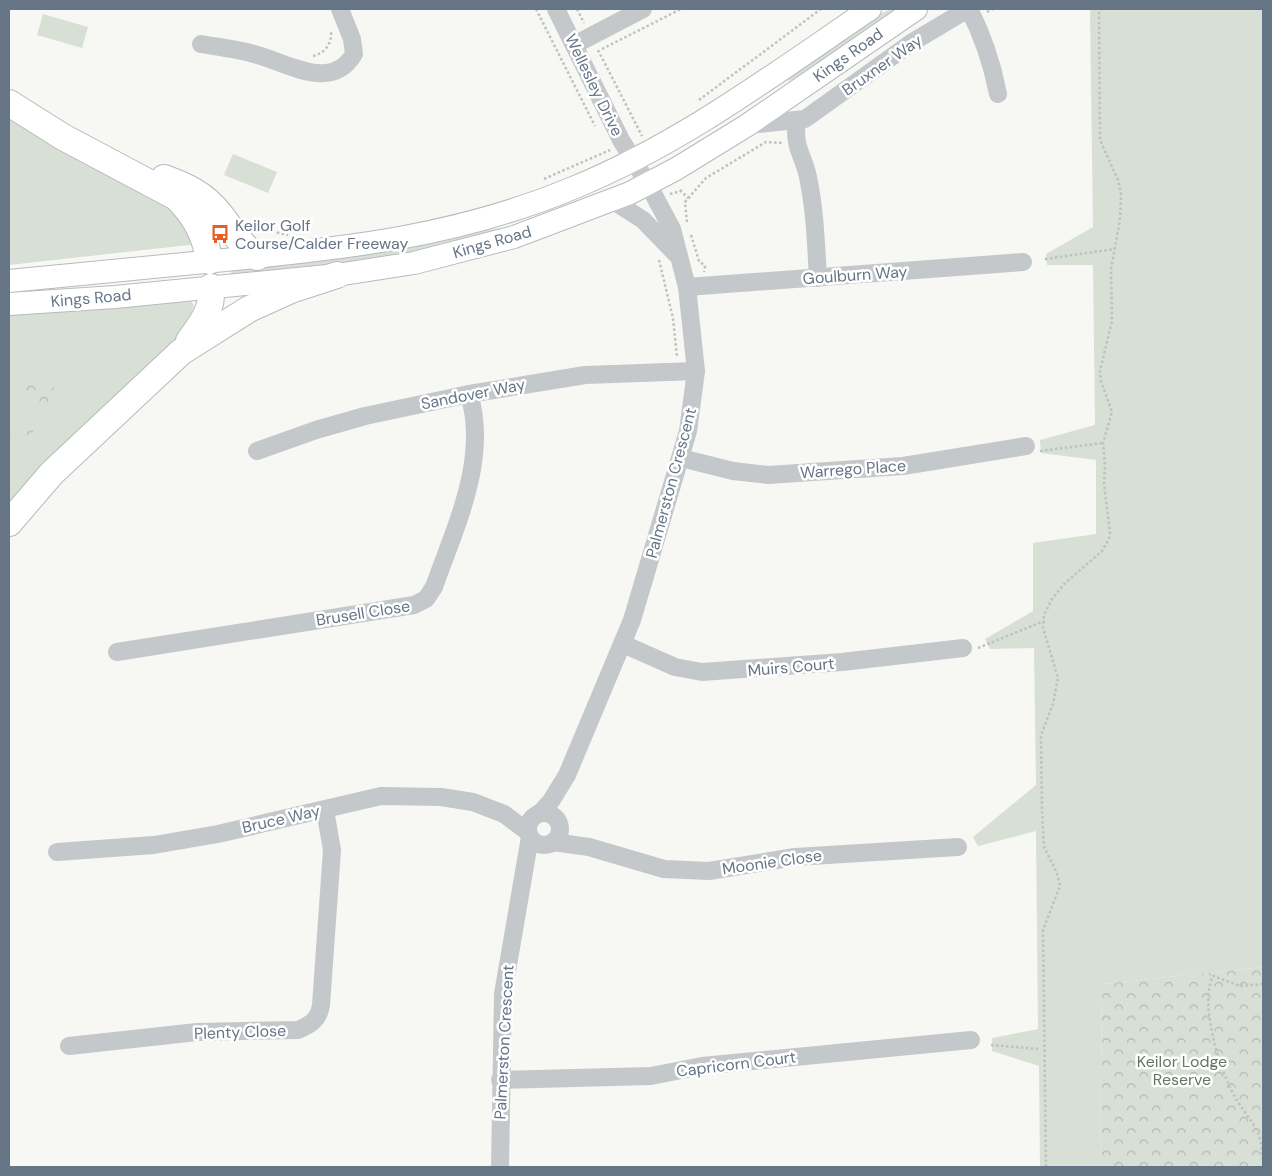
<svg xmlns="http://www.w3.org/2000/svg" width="1272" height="1176" viewBox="0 0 1272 1176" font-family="'DM Sans',sans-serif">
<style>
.grass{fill:#d8dfd5}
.forest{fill:url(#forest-crowns)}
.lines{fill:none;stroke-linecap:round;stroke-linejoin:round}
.major-casing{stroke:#b7bbbf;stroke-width:24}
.highway-casing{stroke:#b7babd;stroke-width:28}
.path{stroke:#bec0c2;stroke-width:2.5;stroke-dasharray:2.5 2.5;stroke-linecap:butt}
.minor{stroke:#c4c8cb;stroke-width:18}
.major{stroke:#fff;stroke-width:22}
.highway{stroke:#fff;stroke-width:26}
.labels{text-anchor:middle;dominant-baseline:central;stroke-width:5;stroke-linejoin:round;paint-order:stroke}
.street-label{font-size:16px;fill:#657586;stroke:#fff}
.poi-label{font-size:16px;fill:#657586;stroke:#fff;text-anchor:start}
.park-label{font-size:16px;fill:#637860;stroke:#fff}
</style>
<defs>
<pattern id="forest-crowns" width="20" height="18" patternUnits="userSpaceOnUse" patternTransform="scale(1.25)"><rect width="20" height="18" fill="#d8dfd5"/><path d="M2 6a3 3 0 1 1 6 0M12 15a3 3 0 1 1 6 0" fill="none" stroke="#b3b9b2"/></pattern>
</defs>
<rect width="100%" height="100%" fill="#f7f7f4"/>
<g class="grass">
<polygon points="890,9 902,9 812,69 789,81 785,76 866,21"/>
<polygon points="1090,9 1263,9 1263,967 1102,984 1100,1167 1040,1167 1039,1066 992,1051 992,1038 1038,1029 1036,831 978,846 973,837 1036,785 1034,648 990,649 985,639 1033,611 1033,543 1096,534 1096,460 1041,453 1040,440 1095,425 1093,265 1047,265 1046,254 1093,227"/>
<polygon points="43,14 88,27 82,48 37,35"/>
<polygon points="9,112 159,195 198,244 9,265"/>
<polygon points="233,154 277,172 268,193 224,175"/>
<polygon points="501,228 503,233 441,250 232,278 231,267"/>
<polygon points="189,297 194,306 189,320 173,343 9,510 9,313"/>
</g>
<g class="forest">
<polygon points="28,382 56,388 60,396 52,406 26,402 19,392 20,387"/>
<polygon points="28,424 33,429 33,433 9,442 9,430"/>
<polygon points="1263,967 1263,1167 1100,1167 1102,984"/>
</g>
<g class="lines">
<g class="major-casing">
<g id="major">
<path d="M9,281C81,274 153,267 225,260C348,248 458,236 573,188C681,144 774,74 870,9"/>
<polyline points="9,304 115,297 337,275 414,263 514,237 630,193 676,169 746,126 916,9"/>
</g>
</g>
<g class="highway-casing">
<g id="highway">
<path d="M9,103L63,137L176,197C194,214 206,236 209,261"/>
<path d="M164,178C186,186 204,194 219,213C232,229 240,245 257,257"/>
<path d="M189,341C202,323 213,310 211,287"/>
<polyline points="9,523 52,473 181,352 249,309 291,290 337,275"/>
</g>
</g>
<g class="path">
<polyline points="536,9 595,126"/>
<polyline points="577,9 584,23"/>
<polyline points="987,12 993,9"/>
<polyline points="602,49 681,9"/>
<polyline points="598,50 642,136"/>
<path d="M313,56C325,53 332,44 331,31"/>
<polyline points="699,100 821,9"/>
<polyline points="544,179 610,150"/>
<polyline points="680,190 688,198"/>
<polyline points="670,194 681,191"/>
<polyline points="687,222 685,202 706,178 766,142 782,143"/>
<polyline points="257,232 271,231 288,235"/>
<polyline points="691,235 699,261 705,266 704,272"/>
<polyline points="1045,259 1115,249"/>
<polyline points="659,260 673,318 677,357"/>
<polyline points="1040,451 1103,443"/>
<polyline points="978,648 1044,621"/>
<path d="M1263,984L1240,986L1213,976C1199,1005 1220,1071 1235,1097C1242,1110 1254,1122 1259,1136C1262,1144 1262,1154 1263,1162"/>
<polyline points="991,1045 1038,1049"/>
<polyline points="1046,1167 1043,930 1060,886 1057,873 1044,847 1042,812 1041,735 1053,704 1058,678 1043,628 1044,615 1052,599 1064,584 1102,551 1109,539 1110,532 1104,484 1105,464 1103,443 1112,412 1101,381 1100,371 1112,321 1111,269 1120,220 1121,194 1118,180 1100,140 1099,9"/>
</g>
<g class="minor">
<path d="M969,9C983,36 992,63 998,94"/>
<path d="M201,44C218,47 237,49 254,54C286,62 331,93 354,54L352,39L340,9"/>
<polyline points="574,45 643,9"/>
<path d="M797,121C793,147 803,154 808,177C815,210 816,245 818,278"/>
<polyline points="749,125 805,119 911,43 968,9"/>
<polyline points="612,200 643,220 677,255"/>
<polyline points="687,287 1023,262"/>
<polyline points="257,451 316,430 365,416 469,394 585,375 696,371"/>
<polyline points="681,458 733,471 768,475 903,466 1026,446"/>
<polyline points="623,644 675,667 702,672 842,662 963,648"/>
<path d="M117,652L414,605L426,599L434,587C455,527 489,459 469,394"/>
<circle cx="544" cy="829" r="16"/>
<polyline points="540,813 551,801 567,775 632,620 688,431 696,371 687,287 672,229 648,184 621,140 556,9"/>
<polyline points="553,842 589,847 664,869 709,871 795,857 958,847"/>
<polyline points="57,852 154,845 218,834 381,796 441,797 473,802 504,814 528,832"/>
<path d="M69,1046L197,1032L298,1030C310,1025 319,1020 321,1005L332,850L325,810"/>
<polyline points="500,1080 651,1076 702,1066 971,1040"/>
<polyline points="500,1167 503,994 530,837"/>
</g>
<use href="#major" class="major"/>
<use href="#highway" class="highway"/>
</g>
<defs>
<g id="bus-bare" transform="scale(1.5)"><path d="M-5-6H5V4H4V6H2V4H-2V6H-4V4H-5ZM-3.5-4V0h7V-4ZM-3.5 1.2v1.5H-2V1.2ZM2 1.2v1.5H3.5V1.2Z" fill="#e85d22" stroke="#fff" stroke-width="2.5" paint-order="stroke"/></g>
</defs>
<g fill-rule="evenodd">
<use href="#bus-bare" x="220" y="234"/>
</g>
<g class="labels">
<g class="street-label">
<text transform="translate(848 55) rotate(-35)">Kings Road</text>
<text transform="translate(882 65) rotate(-35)">Bruxner Way</text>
<text transform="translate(594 85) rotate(64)">Wellesley Drive</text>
<text transform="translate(492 242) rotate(-16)">Kings Road</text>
<text transform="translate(855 275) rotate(-4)">Goulburn Way</text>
<text transform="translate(91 298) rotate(-5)">Kings Road</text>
<text transform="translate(473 394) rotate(-11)">Sandover Way</text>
<text transform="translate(853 469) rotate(-4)">Warrego Place</text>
<text transform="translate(671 483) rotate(-75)">Palmerston Crescent</text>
<text transform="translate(363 613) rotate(-9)">Brusell Close</text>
<text transform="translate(791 667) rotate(-5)">Muirs Court</text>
<text transform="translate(281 819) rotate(-13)">Bruce Way</text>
<text transform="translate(772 862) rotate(-8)">Moonie Close</text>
<text transform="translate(240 1032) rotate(-2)">Plenty Close</text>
<text transform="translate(504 1042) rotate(-87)">Palmerston Crescent</text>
<text transform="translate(736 1064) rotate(-7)">Capricorn Court</text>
</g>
<g class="poi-label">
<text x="235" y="225">Keilor Golf<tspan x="235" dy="18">Course/Calder Freeway</tspan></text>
</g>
<g class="park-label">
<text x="1182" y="1061">Keilor Lodge<tspan x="1182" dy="18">Reserve</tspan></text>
</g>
</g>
<rect width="1272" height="1176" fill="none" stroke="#657586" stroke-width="20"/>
</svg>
